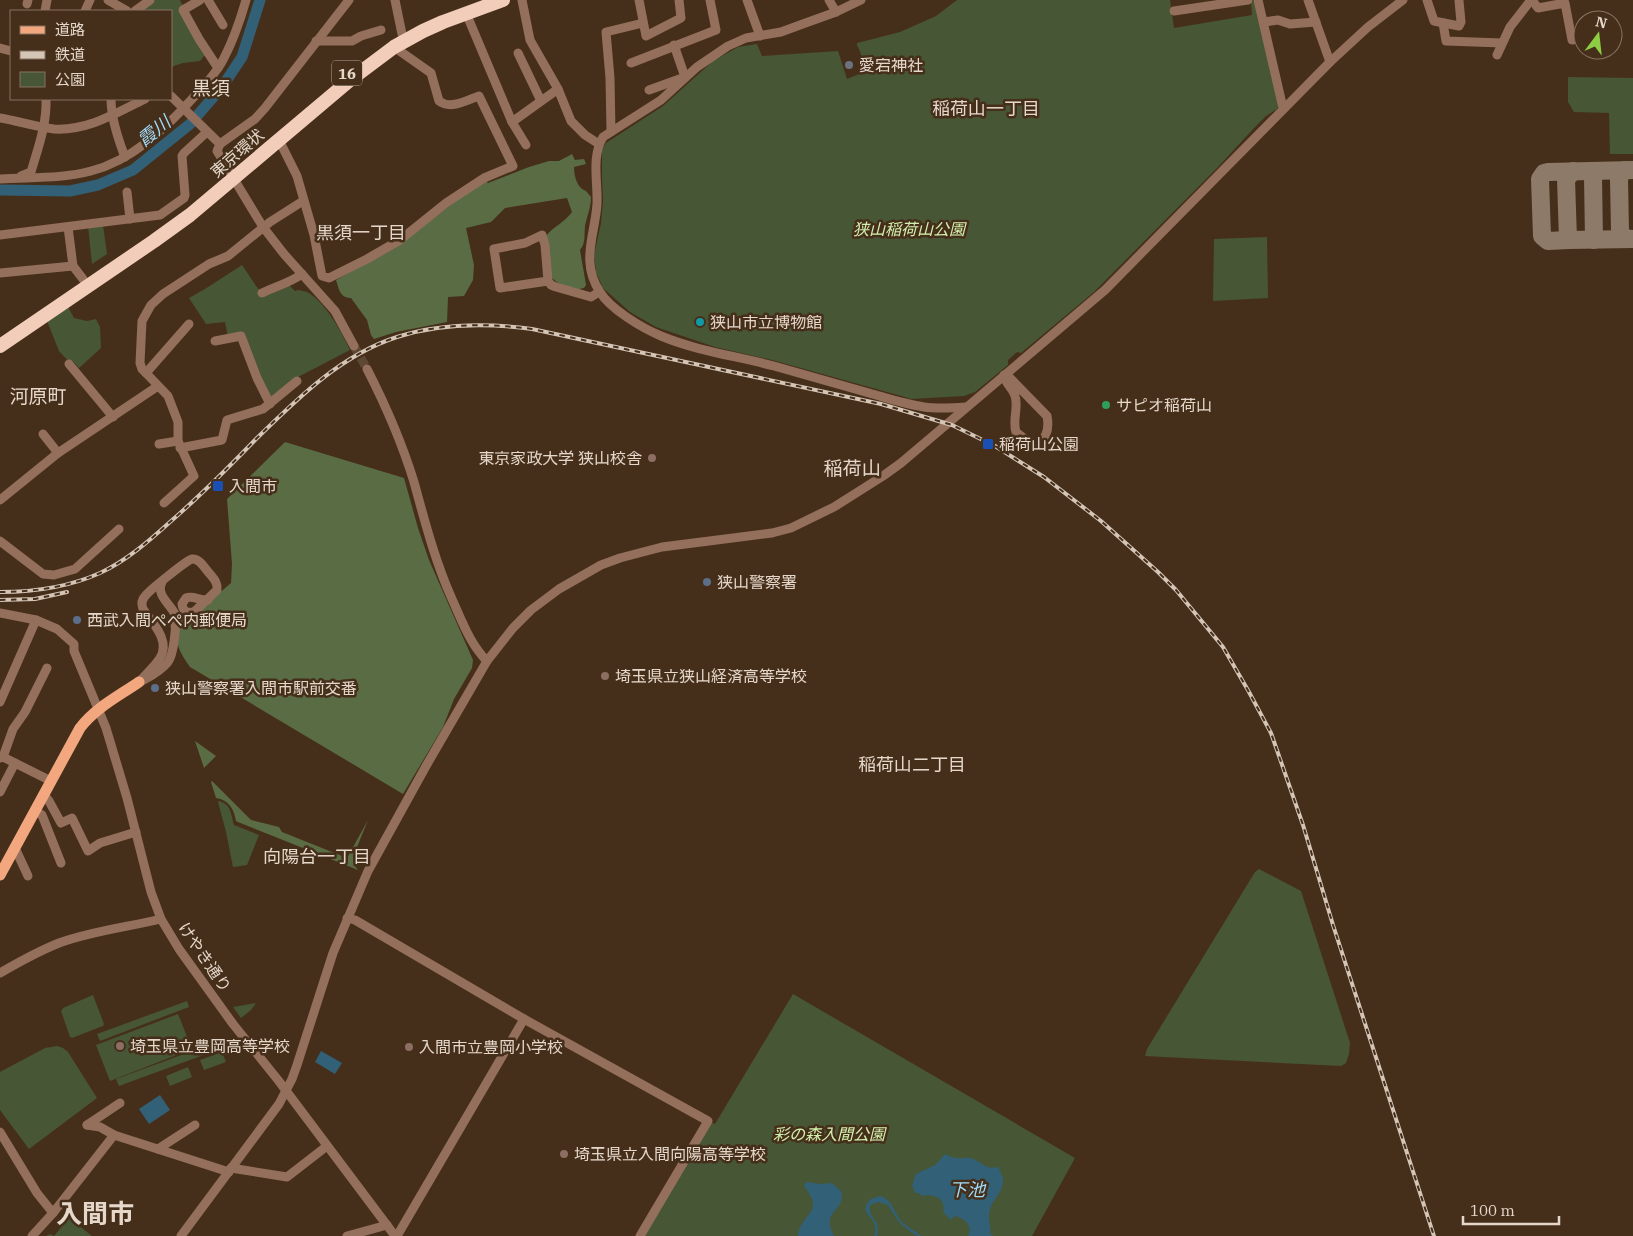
<svg xmlns="http://www.w3.org/2000/svg" width="1633" height="1236" viewBox="0 0 1633 1236" font-family="'IBM Plex Serif','Noto Sans JP',serif">
<style>
.green{fill:#475635}
.forest{fill:#5a6c44}
.water{fill:#326077}
.lines{fill:none;stroke-linecap:round;stroke-linejoin:round}
.river{stroke:#326077;stroke-width:11}
.taxiway{stroke:#8d7a68;stroke-width:18}
.minor-tunnel{stroke:#5e4834;stroke-width:9;stroke-dasharray:9 4.5;stroke-linecap:butt}
.minor{stroke:#946f5c;stroke-width:9}
.major{stroke:#f3a77f;stroke-width:11}
.highway{stroke:#f2cdba;stroke-width:14}
.rail-casing{stroke:#d4c5b7;stroke-width:4}
.rail{stroke:#462f1a;stroke-width:2;stroke-dasharray:5.5;stroke-linecap:butt}
.worship-dot{fill:#6b7280;stroke:#462f1a;stroke-width:2}
.culture-dot{fill:#0f9aa8;stroke:#462f1a;stroke-width:2}
.leisure-dot{fill:#2e9e5b;stroke:#462f1a;stroke-width:2}
.transit-dot{fill:#1a4fb4;stroke:#462f1a;stroke-width:2}
.education-dot{fill:#8d6e63;stroke:#462f1a;stroke-width:2}
.service-dot{fill:#5c6f8a;stroke:#462f1a;stroke-width:2}
.labels{text-anchor:middle;dominant-baseline:central;stroke-width:5;stroke-linejoin:round;paint-order:stroke}
.shield{fill:#462f1a;stroke:#b5a595;stroke-width:1}
.shield-label{font-size:15px;font-weight:bold;fill:#e5d7ca}
.poi-label{font-size:16px;fill:#e5d7ca;stroke:#462f1a;text-anchor:start}
.street-label{font-size:16px;fill:#e5d7ca;stroke:#462f1a}
.park-label{font-size:16px;font-style:italic;fill:#d1f0ad;stroke:#462f1a}
.neighbourhood-label{font-size:18px;fill:#e5d7ca;stroke:#462f1a}
.water-label{font-size:18px;font-style:italic;fill:#a0dbfa;stroke:#462f1a}
.quarter-label{font-size:19px;fill:#e5d7ca;stroke:#462f1a}
.town-label{font-size:26px;font-weight:bold;fill:#e5d7ca;stroke:#462f1a}
</style>
<rect width="100%" height="100%" fill="#462f1a"/>
<g class="green">
<polygon points="155,0 180,0 206,54 200,61 183,63 171,67 171,11 139,11"/>
<polygon points="957,0 1170,0 1174,28 1252,15 1251,1 1253,1 1257,4 1279,103 1277,109 1266,116 1254,128 1219,166 1094,292 1021,353 1017,352 1008,360 1008,365 975,392 964,396 911,399 905,397 772,360 715,347 656,327 630,312 603,288 596,272 594,255 601,223 603,201 602,180 602,150 606,143 663,106 713,61 738,47 757,44 762,56 838,51 847,79 864,72 861,54 857,45 857,43 900,32 936,16"/>
<polygon points="1568,77 1633,78 1633,154 1610,154 1609,113 1574,112 1568,102"/>
<polygon points="103,225 107,254 92,264 88,226"/>
<polygon points="1267,237 1268,298 1213,301 1214,239"/>
<path d="M242,265L263,296L273,290L276,292L289,285L295,291L298,290C301,291 306,291 309,293C327,305 341,331 350,350L296,378L270,399L242,335L228,337L225,322L206,324L189,298L205,289Z"/>
<polygon points="68,307 74,318 87,321 96,319 100,327 101,348 79,368 73,361 70,363 59,351 47,321"/>
<path d="M219,801C231,804 231,814 234,825L259,835L247,865L233,867L226,832L218,802Z"/>
<polygon points="1259,869 1301,891 1350,1043 1349,1054 1346,1063 1341,1066 1145,1056 1147,1049 1255,872"/>
<polygon points="793,994 1075,1158 1032,1236 642,1236 709,1121 715,1124"/>
<polygon points="93,995 104,1024 103,1026 72,1038 70,1037 61,1011 63,1008"/>
<polygon points="187,1001 189,1007 100,1041 97,1034"/>
<polygon points="256,1003 251,1010 241,1018 233,1007"/>
<polygon points="178,1014 192,1049 110,1081 96,1045"/>
<polygon points="57,1046 63,1048 68,1052 97,1098 29,1149 0,1110 0,1072 45,1048"/>
<polygon points="206,1046 209,1053 119,1086 116,1079"/>
<polygon points="222,1052 226,1062 204,1070 200,1060"/>
<polygon points="188,1067 192,1077 170,1086 166,1076"/>
<polygon points="69,1218 92,1236 46,1236 50,1234 54,1236"/>
</g>
<g class="forest">
<path d="M572,154L575,160L584,159L586,164L574,167C574,176 577,188 586,191L591,197C591,208 587,216 585,226C584,234 586,243 580,250L586,285L584,288C573,292 558,285 550,276L546,236C553,227 565,222 572,212L567,198L505,208L491,222L466,228L474,265L473,280L464,296L448,297L447,322L396,332L374,339L371,335L367,320L351,298C340,298 339,289 336,280L403,242L448,207L485,180L488,183L529,167L549,161H559Z"/>
<path d="M285,442L404,478L418,528L429,560L473,660L472,668L454,699L443,727L403,794L190,667C181,654 175,645 177,629L231,583L232,564L227,499Z"/>
<polygon points="195,741 216,756 204,768"/>
<path d="M212,781L251,820L279,827L282,832L342,856L346,860L368,820L353,857L354,865L358,870L238,822L236,821C234,809 229,800 216,798L211,782Z"/>
</g>
<g class="water">
<polygon points="321,1051 342,1063 335,1074 315,1062"/>
<polygon points="160,1095 170,1110 149,1124 139,1109"/>
<path d="M945,1154C949,1156 953,1158 957,1158C962,1159 968,1156 973,1159C984,1163 984,1170 999,1167C999,1173 1004,1175 1003,1182C1002,1195 990,1201 989,1214C988,1221 992,1228 990,1234L993,1235L992,1236H968C973,1225 965,1219 955,1216L951,1220L943,1212C947,1199 933,1193 922,1196L919,1193H915L912,1185L916,1174L935,1165Z"/>
<path d="M806,1182L821,1184L832,1183L841,1191C846,1208 828,1210 830,1224C830,1228 832,1232 834,1236H798C801,1212 826,1214 804,1186Z"/>
<path d="M880,1196C892,1199 894,1212 901,1221C906,1227 915,1230 921,1236C916,1236 914,1234 910,1231C896,1221 897,1218 888,1205L878,1202L870,1205C867,1218 882,1220 877,1236H874C882,1216 854,1215 871,1199Z"/>
</g>
<g class="lines">
<polyline class="river" points="0,190 70,191 98,185 133,170 190,124 222,87 242,57 260,0"/>
<g class="taxiway">
<path d="M1625,170L1621,174L1619,179L1620,231C1622,238 1627,239 1633,239"/>
<polyline points="1573,171 1566,179 1568,240 1633,239"/>
<polyline points="1568,240 1548,241 1542,236 1540,179 1544,173 1548,172 1633,170"/>
<polyline points="1594,240 1593,177 1594,174 1599,171"/>
</g>
<polyline class="minor-tunnel" points="354,346 367,369"/>
<g class="minor">
<polyline points="108,0 127,11"/>
<polyline points="200,0 183,10 199,39 218,68"/>
<polyline points="208,0 223,25"/>
<polyline points="349,0 265,108 255,119 220,144 217,151 263,227 284,254 335,311 354,346"/>
<polyline points="395,0 402,34"/>
<polyline points="522,0 530,40 558,89 571,121 585,135 599,144"/>
<polyline points="639,0 646,36 681,18 679,0"/>
<polyline points="747,0 760,36"/>
<polyline points="829,0 836,12"/>
<path d="M861,0L836,12L800,25L781,32L746,38L728,46L697,67L661,100L603,137C591,157 598,182 597,204C595,235 580,262 600,292C610,309 642,328 661,336C697,351 736,356 774,366C806,375 837,384 869,393C887,398 905,404 924,407C938,409 952,408 966,407"/>
<polyline points="1258,0 1283,108"/>
<polyline points="1308,0 1330,62"/>
<polyline points="1427,0 1434,21 1459,26 1461,22 1459,1"/>
<polyline points="1532,0 1538,8 1565,3 1572,40 1583,38"/>
<polyline points="27,4 28,0"/>
<polyline points="45,11 47,0"/>
<polyline points="85,11 90,0"/>
<polyline points="135,11 150,0"/>
<polyline points="1174,11 1248,0"/>
<polyline points="466,13 512,122 558,89"/>
<polyline points="1264,22 1278,20 1290,24 1316,22"/>
<polyline points="1443,23 1446,41 1502,43"/>
<polyline points="1613,33 1615,32"/>
<polyline points="316,41 352,41 361,36 381,30"/>
<polyline points="0,48 11,51"/>
<polyline points="518,53 541,101"/>
<polyline points="1497,55 1510,27 1531,0"/>
<polyline points="631,63 716,30 710,0"/>
<polyline points="649,90 685,77 674,45"/>
<polyline points="171,96 220,144"/>
<path d="M111,99C111,118 118,139 125,157"/>
<path d="M0,118C18,121 36,127 54,129C88,131 116,113 145,99"/>
<polyline points="512,122 526,145"/>
<polyline points="611,132 610,78 606,32 643,23"/>
<path d="M279,140L297,176L314,235L322,276L329,278L367,259L400,240L446,203L484,178L513,166L479,96C467,100 451,110 439,101L431,73L394,47"/>
<path d="M21,176L31,172C38,148 47,124 46,99"/>
<path d="M0,179C30,177 62,179 91,171C131,161 165,129 192,99C203,87 215,75 223,60C233,41 240,21 246,0"/>
<polyline points="127,192 130,219"/>
<polyline points="68,227 73,266"/>
<polyline points="0,235 160,215 184,198 185,195 182,156 184,153 207,132"/>
<polyline points="0,273 73,266 83,279"/>
<polyline points="548,281 545,245 542,235 525,243 494,249 500,288 548,281 551,285 556,287 591,297 599,292"/>
<path d="M262,293C276,286 290,283 302,274"/>
<polyline points="215,341 241,336 257,378 270,404"/>
<polyline points="69,364 113,417"/>
<path d="M367,369C386,406 402,443 414,482C425,522 435,561 452,599C462,621 470,644 487,661"/>
<polyline points="146,373 189,324"/>
<path d="M1004,375L1009,377L1047,416C1049,426 1048,436 1039,443L1029,442L1016,432C1012,420 1019,407 1015,396C1013,388 1005,384 1004,375Z"/>
<polyline points="43,434 58,453"/>
<polyline points="159,444 178,441"/>
<polyline points="180,448 222,440 227,420 263,409 297,381"/>
<polyline points="0,500 58,453 158,386"/>
<polyline points="164,503 194,476 178,441 178,422 168,396 146,373 142,369 140,363 142,321 151,305 163,294 209,264 228,256 270,222 303,201"/>
<polyline points="0,541 43,574 54,575 75,569 119,529"/>
<path d="M194,612C187,613 183,612 182,604L186,598C193,595 200,601 208,600"/>
<polyline points="0,613 36,620"/>
<path d="M142,681C151,676 161,671 168,662C174,654 176,627 176,616C171,604 155,595 162,582"/>
<path d="M139,682C145,675 156,665 160,658C171,641 152,622 143,609C141,604 142,599 146,595C150,590 187,560 192,559C200,558 205,569 210,574C214,579 218,583 217,590L194,612L175,626"/>
<polyline points="0,702 36,620 57,629 74,644 74,651 106,728 127,798 151,892 161,919 179,949 233,1024 278,1080 395,1236"/>
<polyline points="3,757 13,729 25,712 47,668"/>
<polyline points="0,758 3,757 51,781"/>
<polyline points="0,792 15,763"/>
<polyline points="44,795 49,801 61,823 72,818 88,851 100,843 136,832"/>
<polyline points="35,811 42,815 61,863"/>
<polyline points="15,848 28,876"/>
<polyline points="347,918 355,920 524,1019 708,1121 640,1236"/>
<path d="M0,973C19,962 39,951 59,943C92,931 128,927 161,919"/>
<polyline points="87,1125 120,1103"/>
<polyline points="87,1125 100,1127 114,1135"/>
<polyline points="0,1132 37,1193 53,1213"/>
<polyline points="158,1149 195,1125"/>
<polyline points="231,1168 287,1177 327,1146"/>
<polyline points="32,1236 53,1213 114,1135 229,1172"/>
<polyline points="181,1236 279,1104 292,1079 297,1065 333,953 368,871 426,766 487,661 513,628 531,610 559,589 601,565 620,558 662,547 772,533 791,528 834,507 883,476 901,463 1105,290 1330,62 1368,27 1403,0"/>
<polyline points="347,1236 387,1225"/>
<polyline points="397,1236 524,1019"/>
</g>
<path class="major" d="M0,875L80,728C95,708 119,696 139,682"/>
<polyline class="highway" points="0,346 154,241 190,215 350,80 394,47 423,31 443,22 503,0"/>
<g class="rail-casing">
<g id="rail">
<path d="M0,592C33,592 69,587 100,573C126,561 149,541 170,522C200,496 229,467 257,438C298,398 341,355 397,337C441,323 487,323 532,329L881,404L952,425L995,446L1044,477L1101,521L1158,572L1176,590L1223,647L1249,692L1271,733L1303,825L1333,925L1434,1236"/>
<polyline points="0,600 35,599 67,592"/>
</g>
</g>
<use href="#rail" class="rail"/>
</g>
<circle class="worship-dot" cx="849" cy="65" r="5"/>
<circle class="culture-dot" cx="700" cy="322" r="5"/>
<circle class="leisure-dot" cx="1106" cy="405" r="5"/>
<g class="transit-dot">
<rect x="982" y="438" width="12" height="12" rx="2.5"/>
<rect x="212" y="480" width="12" height="12" rx="2.5"/>
</g>
<g class="education-dot">
<circle cx="652" cy="458" r="5"/>
<circle cx="605" cy="676" r="5"/>
<circle cx="120" cy="1046" r="5"/>
<circle cx="409" cy="1047" r="5"/>
<circle cx="564" cy="1154" r="5"/>
</g>
<g class="service-dot">
<circle cx="707" cy="582" r="5"/>
<circle cx="77" cy="620" r="5"/>
<circle cx="155" cy="688" r="5"/>
</g>
<g class="labels">
<rect class="shield" x="332" y="60.5" width="30" height="25" rx="4"/>
<g class="shield-label">
<text x="347" y="73">16</text>
</g>
<g class="poi-label">
<text x="859" y="65">愛宕神社</text>
<text x="710" y="322">狭山市立博物館</text>
<text x="1116" y="405">サピオ稲荷山</text>
<text x="999" y="444">稲荷山公園</text>
<text x="642" y="458" text-anchor="end">東京家政大学 狭山校舎</text>
<text x="229" y="486">入間市</text>
<text x="717" y="582">狭山警察署</text>
<text x="87" y="620">西武入間ぺぺ内郵便局</text>
<text x="615" y="676">埼玉県立狭山経済高等学校</text>
<text x="165" y="688">狭山警察署入間市駅前交番</text>
<text x="130" y="1046">埼玉県立豊岡高等学校</text>
<text x="419" y="1047">入間市立豊岡小学校</text>
<text x="574" y="1154">埼玉県立入間向陽高等学校</text>
</g>
<g class="street-label">
<text transform="translate(237 153) rotate(-41)">東京環状</text>
<text transform="translate(205 957) rotate(56)">けやき通り</text>
</g>
<g class="park-label">
<text x="909" y="229">狭山稲荷山公園</text>
<text x="829" y="1134">彩の森入間公園</text>
</g>
<g class="neighbourhood-label">
<text x="986" y="108">稲荷山一丁目</text>
<text x="361" y="232">黒須一丁目</text>
<text x="912" y="764">稲荷山二丁目</text>
<text x="317" y="856">向陽台一丁目</text>
</g>
<g class="water-label">
<text transform="translate(154 131) rotate(-39)">霞川</text>
<text x="967" y="1189">下池</text>
</g>
<g class="quarter-label">
<text x="211" y="88">黒須</text>
<text x="38" y="396">河原町</text>
<text x="852" y="468">稲荷山</text>
</g>
<g class="town-label">
<text x="95" y="1213">入間市</text>
</g>
</g>
<rect x="10" y="10" width="162" height="90" fill="#462f1a" stroke="#867260"/>
<rect x="20" y="26" width="25" height="8" fill="#f3a77f" stroke="#867260"/>
<text x="55" y="35" font-size="15" fill="#e5d7ca">道路</text>
<rect x="20" y="51" width="25" height="8" fill="#d4c5b7" stroke="#867260"/>
<text x="55" y="60" font-size="15" fill="#e5d7ca">鉄道</text>
<rect x="20" y="72" width="25" height="15" fill="#475635" stroke="#867260"/>
<text x="55" y="85" font-size="15" fill="#e5d7ca">公園</text>
<g transform="translate(1598 35) rotate(15)"><circle r="24" fill="#462f1a" stroke="#867260"/>
<path d="M0-4L9 19L0 12L-9 19Z" fill="#8dce44"/>
<text y="-8" font-size="14" font-weight="bold" text-anchor="middle" fill="#e5d7ca">N</text>
</g>
<path d="M1463 1216v8h96v-8" fill="none" stroke="#e5d7ca" stroke-width="2.5"/>
<text x="1470" y="1216" font-size="15" fill="#e5d7ca" stroke="#462f1a" stroke-width="4" paint-order="stroke">100 m</text>
</svg>
